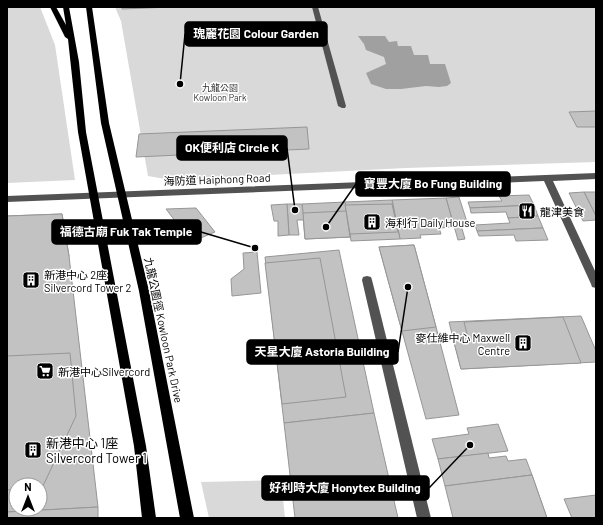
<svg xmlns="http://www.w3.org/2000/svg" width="603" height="525" viewBox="0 0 603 525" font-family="Barlow,'Noto Sans TC',sans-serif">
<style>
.green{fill:#d9d9d9}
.water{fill:#a0a0a0}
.building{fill:#c2c2c2;stroke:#969696;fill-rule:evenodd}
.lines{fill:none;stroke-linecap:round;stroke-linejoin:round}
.minor{fill:#525252;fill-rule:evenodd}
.major{fill:#000;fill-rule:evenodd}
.labels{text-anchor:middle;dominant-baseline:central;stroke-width:3;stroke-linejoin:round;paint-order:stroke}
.far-park-label{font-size:9px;fill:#303030;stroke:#fff}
.street-label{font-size:11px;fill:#000;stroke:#fff}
.poi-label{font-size:11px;fill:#000;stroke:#fff;text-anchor:start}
.near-poi-label{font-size:13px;fill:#000;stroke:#fff;text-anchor:start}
.leader{fill:none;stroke:#000;stroke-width:1.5}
.callout-dot{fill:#000;stroke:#fff;stroke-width:1.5}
.callout{fill:#000;stroke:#000;stroke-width:1.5}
.callout-label{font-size:12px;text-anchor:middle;font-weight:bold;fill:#fff}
</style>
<rect width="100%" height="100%" fill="#fff"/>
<g class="green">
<polygon points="7,7 40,7 55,45 75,180 7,183"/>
<polygon points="115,7 596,7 596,162 406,168 171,180 148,176 121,21"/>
<polygon points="281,480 285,518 209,518 201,482"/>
</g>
<polygon class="water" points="358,36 385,36 389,42 397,41 398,46 411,46 414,55 428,55 430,64 445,64 451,83 447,86 439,87 426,86 401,89 386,89 371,84 366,73 386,64 384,57 366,50 364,44"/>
<g class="building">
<polygon points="122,7 171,7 122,9"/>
<polygon points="596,111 596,127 577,127 569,112"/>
<polygon points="307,127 309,149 136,157 139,134"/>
<polygon points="584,192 596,192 596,216"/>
<polygon points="584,192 596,216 596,220 583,221 569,193"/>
<polygon points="529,195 534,205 470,208 468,202 502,201 499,196"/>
<polygon points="459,197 467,222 460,222 465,239 458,240 446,198"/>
<polygon points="446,198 454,227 439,228 441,234 420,235 421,238 400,239 392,200"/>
<polygon points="392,200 400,239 351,241 345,202"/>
<polygon points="345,202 350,237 305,239 302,204"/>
<polygon points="287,204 302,204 304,220 297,220 299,235 289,235"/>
<polygon points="287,204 289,235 278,236 278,221 274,221 271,205"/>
<polygon points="392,204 398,232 350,234 345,205"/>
<polygon points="534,205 538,216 508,218 506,212 471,213 470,208"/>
<polygon points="196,208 215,232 191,242 166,209"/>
<polygon points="346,211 350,237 305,239 303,213"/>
<polygon points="62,214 69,256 42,305 7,306 7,216"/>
<path d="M62,214L69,256L98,507L7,512V216ZM16,485H40V509H16Z"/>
<polygon points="538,216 543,228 477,231 475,225 510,223 508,218"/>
<polygon points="543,228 548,240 516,241 514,235 479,236 477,231"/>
<polygon points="414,245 436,327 459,415 426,419 379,247"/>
<polygon points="414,245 436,327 402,331 379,247"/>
<polygon points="339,250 374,413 284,423 265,257"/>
<polygon points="257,252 261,293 232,296 231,279 244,269 243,253"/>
<polygon points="320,258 346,397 282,404 265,263"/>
<polygon points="581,316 596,351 596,362 461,369 449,322"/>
<polygon points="563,317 581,363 461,369 452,335 467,334 464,322"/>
<polygon points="70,353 76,416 42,488 40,488 40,485 16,485 16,489 7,490 7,356"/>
<polygon points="374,413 398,518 295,518 284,423"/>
<polygon points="498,424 508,451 438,459 432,439 469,434 467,428"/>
<polygon points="488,453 489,458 506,456 508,461 526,459 532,475 445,486 438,459"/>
<polygon points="532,475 547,518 475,518 468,495 497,491 493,480"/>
<polygon points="532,475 547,518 453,518 445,486"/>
<polygon points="596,495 596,518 572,518 564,499"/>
<polygon points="98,507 98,518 7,518 7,512"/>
</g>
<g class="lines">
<g class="minor">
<polygon points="312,7 318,7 346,106 345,108 342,108 338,106"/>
<polygon points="596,173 596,179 553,181 596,273 596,288 592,287 591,284 544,181 7,202 7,196"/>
<polygon points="367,276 371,277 372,280 431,518 417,518 362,280 363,277"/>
</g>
<g class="major">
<polygon points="50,7 56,7 66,25 63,7 69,7 79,62 86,132 146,446 156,518 142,518 134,446 78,132 68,39 65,37"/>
<polygon points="86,7 92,7 109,123 149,291 194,518 180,518 139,291 101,123"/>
</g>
</g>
<defs>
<g id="restaurant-square" transform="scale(0.9)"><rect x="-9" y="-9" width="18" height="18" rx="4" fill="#000" stroke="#fff"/><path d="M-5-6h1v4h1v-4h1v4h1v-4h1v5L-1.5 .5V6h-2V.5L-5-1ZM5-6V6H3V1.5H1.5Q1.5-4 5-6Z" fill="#fff"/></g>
<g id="building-square" transform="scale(0.9)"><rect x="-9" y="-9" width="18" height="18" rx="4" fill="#000" stroke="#fff"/><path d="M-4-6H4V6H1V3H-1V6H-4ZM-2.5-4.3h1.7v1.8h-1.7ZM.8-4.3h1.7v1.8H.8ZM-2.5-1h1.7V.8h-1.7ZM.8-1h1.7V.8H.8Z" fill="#fff"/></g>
<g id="supermarket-square" transform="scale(0.9)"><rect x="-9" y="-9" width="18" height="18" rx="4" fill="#000" stroke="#fff"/><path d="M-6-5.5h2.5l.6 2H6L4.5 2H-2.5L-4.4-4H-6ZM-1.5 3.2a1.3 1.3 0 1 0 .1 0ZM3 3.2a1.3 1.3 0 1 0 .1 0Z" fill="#fff"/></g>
</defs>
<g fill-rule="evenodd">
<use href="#restaurant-square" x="527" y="211"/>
<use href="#building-square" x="372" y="222"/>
<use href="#building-square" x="31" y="280"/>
<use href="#building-square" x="523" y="343"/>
<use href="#supermarket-square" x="45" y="371"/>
<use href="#building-square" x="33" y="450"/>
</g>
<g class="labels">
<g class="far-park-label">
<text x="220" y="87">九龍公園<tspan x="220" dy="10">Kowloon Park</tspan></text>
</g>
<g class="street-label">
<text transform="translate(217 179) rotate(-2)">海防道 Haiphong Road</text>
<text transform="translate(164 330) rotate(78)">九龍公園徑 Kowloon Park Drive</text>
</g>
<g class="poi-label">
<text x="540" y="211">龍津美食</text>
<text x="385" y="222">海利行 Daily House</text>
<text x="44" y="274">新港中心 2座<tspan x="44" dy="13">Silvercord Tower 2</tspan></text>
<text x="510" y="337" text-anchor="end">麥仕維中心 Maxwell<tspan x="510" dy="13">Centre</tspan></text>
<text x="58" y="371">新港中心Silvercord</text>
</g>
<g class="near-poi-label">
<text x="46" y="443">新港中心 1座<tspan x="46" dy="15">Silvercord Tower 1</tspan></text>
</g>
</g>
<path class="leader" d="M180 84L185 34M295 210L287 148M326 227L356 184M255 248L201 232M408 287L398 352M470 445L429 488"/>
<g class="callout-dot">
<circle cx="180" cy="84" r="4"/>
<circle cx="295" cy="210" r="4"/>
<circle cx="326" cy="227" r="4"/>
<circle cx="255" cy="248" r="4"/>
<circle cx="408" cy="287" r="4"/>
<circle cx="470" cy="445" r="4"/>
</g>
<g class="callout">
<rect x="185" y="22" width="142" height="24" rx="4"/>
<rect x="177" y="136" width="110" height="24" rx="4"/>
<rect x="356" y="172" width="154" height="24" rx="4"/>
<rect x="52" y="220" width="149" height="24" rx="4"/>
<rect x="247" y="340" width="151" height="24" rx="4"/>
<rect x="262" y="476" width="167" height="24" rx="4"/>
</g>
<g class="callout-label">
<text x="256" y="38">瑰麗花園 Colour Garden</text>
<text x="232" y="152">OK便利店 Circle K</text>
<text x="433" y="188">寶豐大廈 Bo Fung Building</text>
<text x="126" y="236">福德古廟 Fuk Tak Temple</text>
<text x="322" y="356">天星大廈 Astoria Building</text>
<text x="345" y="492">好利時大廈 Honytex Building</text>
</g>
<rect width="603" height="525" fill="none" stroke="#000000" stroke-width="16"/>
<g transform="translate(28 497)"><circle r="19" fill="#ffffff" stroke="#999999"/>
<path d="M0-3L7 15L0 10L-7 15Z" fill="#000000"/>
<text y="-6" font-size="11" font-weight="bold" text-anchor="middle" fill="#000000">N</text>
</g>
</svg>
